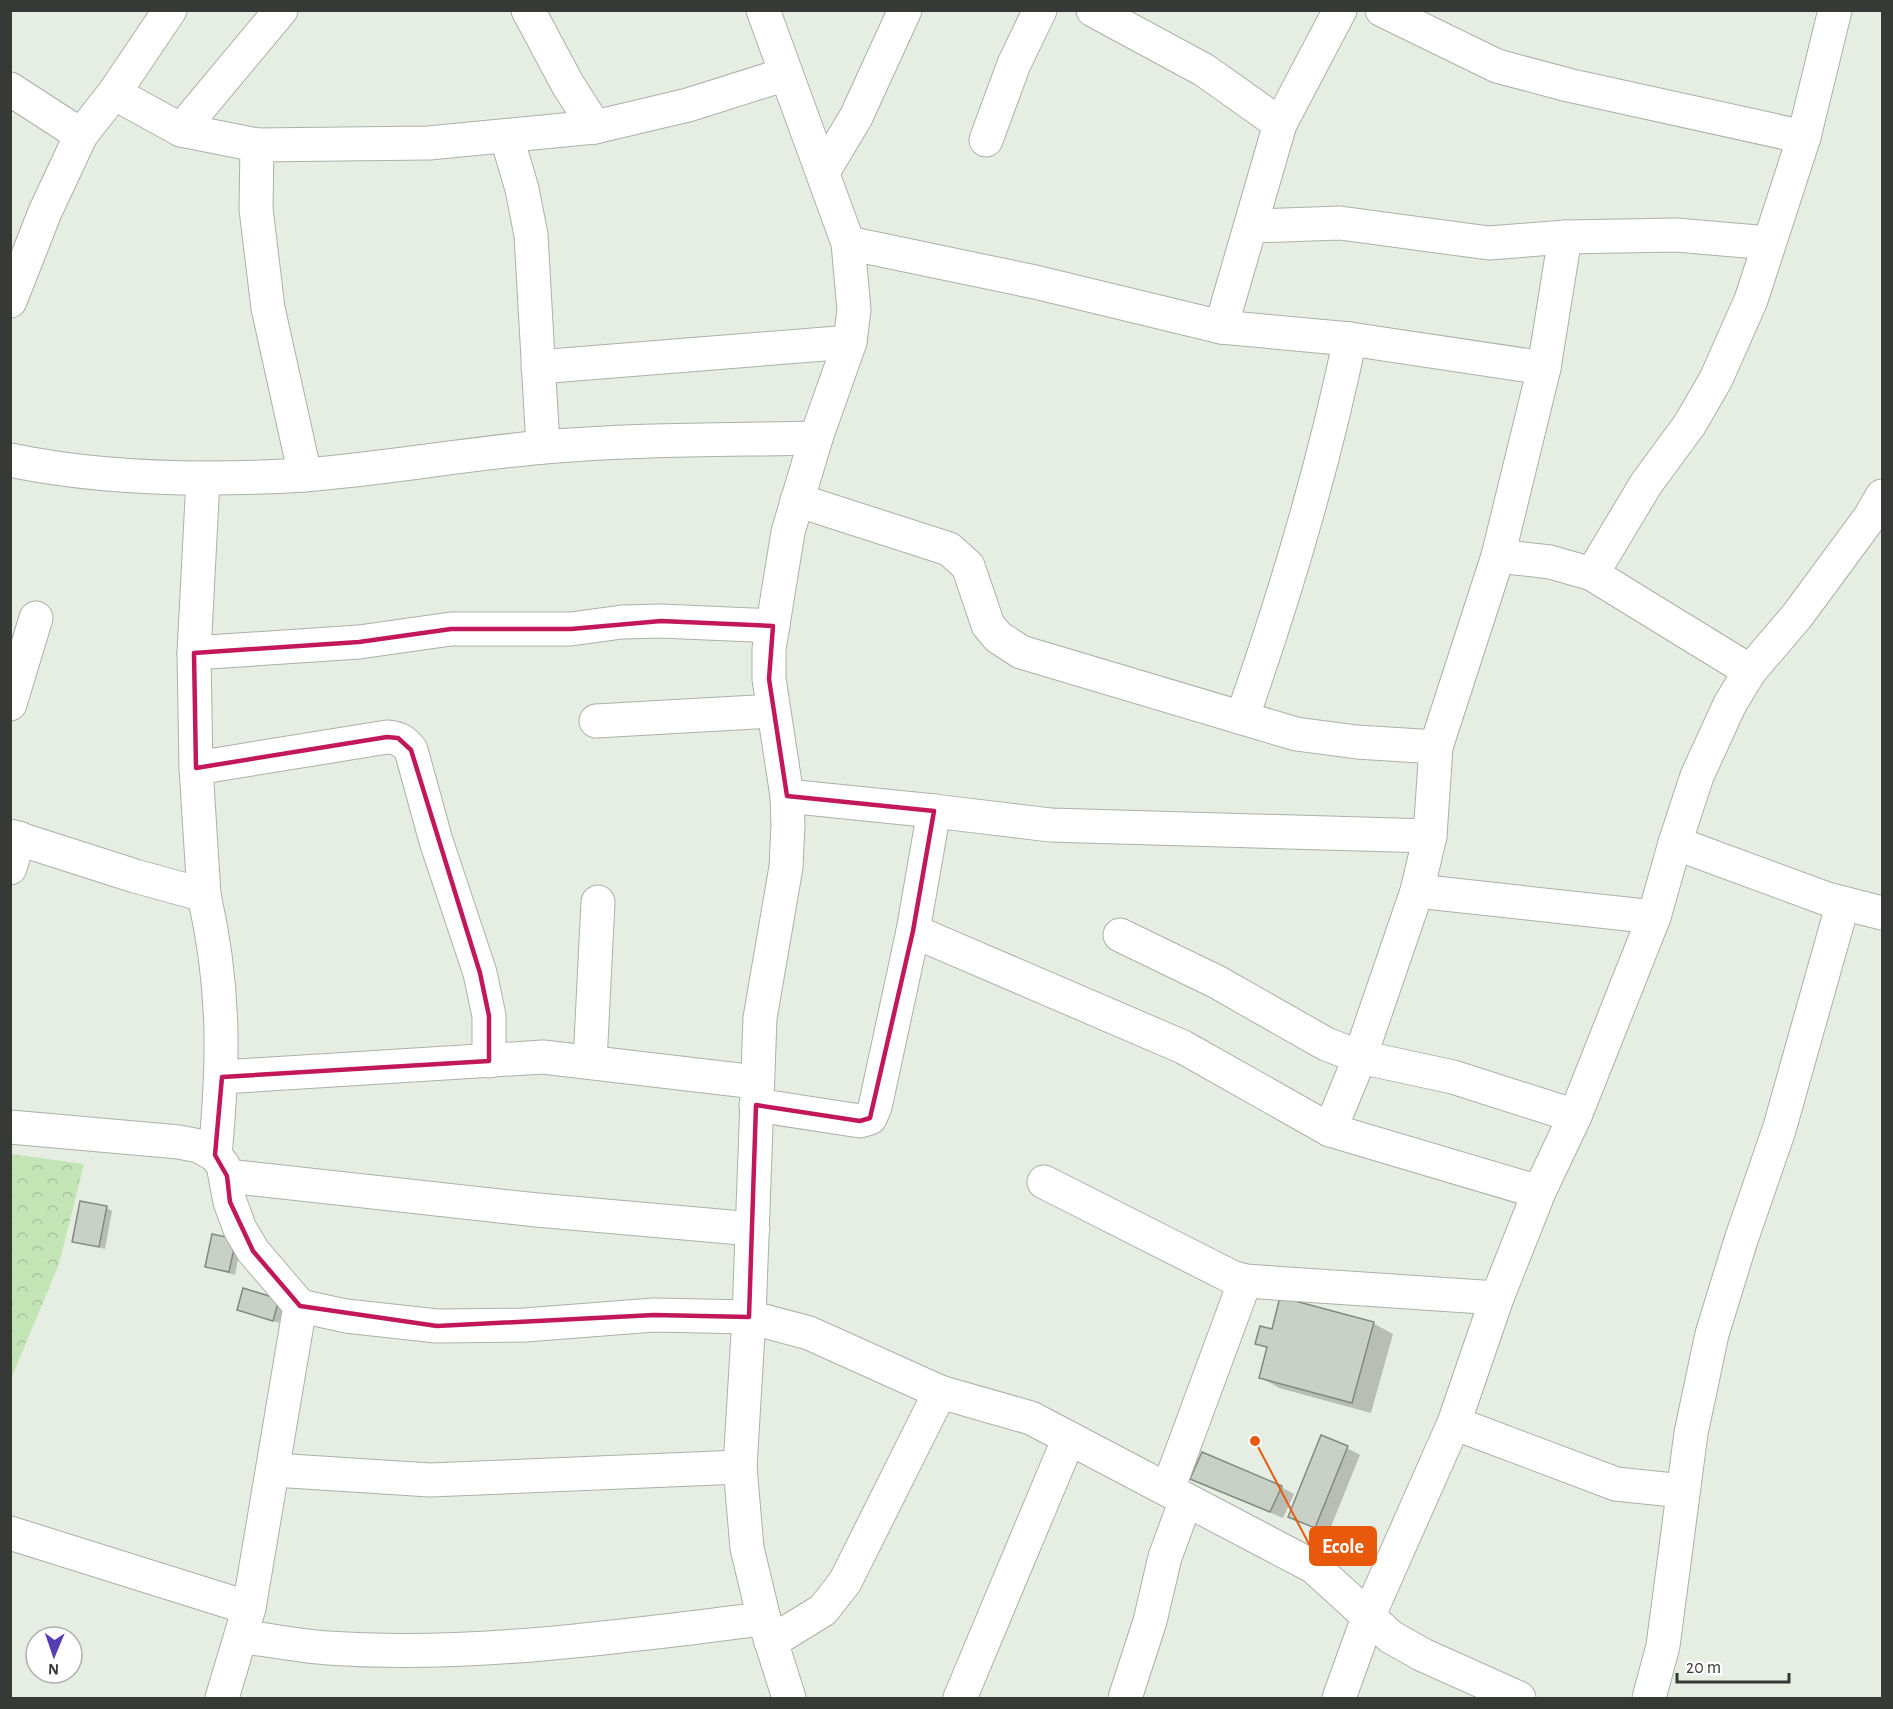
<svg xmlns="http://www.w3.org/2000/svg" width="1893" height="1709" font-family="'Alegreya Sans',sans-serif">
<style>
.forest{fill:url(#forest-crowns)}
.shadow{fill:#0003}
.building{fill:#c9d1c6;stroke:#828980;stroke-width:1.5}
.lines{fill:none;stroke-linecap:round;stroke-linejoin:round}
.minor-casing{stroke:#aab1a7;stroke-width:35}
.minor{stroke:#fff;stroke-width:33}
.marked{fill:none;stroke:#c2185b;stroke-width:4.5;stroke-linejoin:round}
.leader{fill:none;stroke:#e8590c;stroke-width:2}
.callout-dot{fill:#e8590c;stroke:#fff;stroke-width:2}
.callout{fill:#e8590c;stroke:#e8590c;stroke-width:2}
.callout-label{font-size:20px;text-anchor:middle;font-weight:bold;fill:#fff}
</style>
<defs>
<pattern id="forest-crowns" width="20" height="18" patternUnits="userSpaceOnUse" patternTransform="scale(1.5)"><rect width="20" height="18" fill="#c3e5b6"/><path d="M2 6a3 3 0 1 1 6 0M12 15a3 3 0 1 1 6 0" fill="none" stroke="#a8c59d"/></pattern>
</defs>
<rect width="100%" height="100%" fill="#e6eee3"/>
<!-- forest -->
<path class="forest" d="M11 1154 84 1164 59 1264 11 1379Z"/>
<!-- shadow -->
<g class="shadow">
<path d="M107 1208 112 1211 105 1249 74 1241Z"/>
<path d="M241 1244 235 1275 207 1267Z"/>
<path d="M284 1304 279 1323 238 1309Z"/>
<path d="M1373 1323 1393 1334 1371 1413 1279 1388 1260 1377 1268 1349 1257 1343 1273 1331Z"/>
<path d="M1347 1448 1360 1455 1328 1534 1290 1517Z"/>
<path d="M1192 1479 1281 1487 1294 1494 1283 1518Z"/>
</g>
<!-- building -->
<g class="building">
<path d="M80 1201 107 1206 99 1247 72 1242Z"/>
<path d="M212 1234 236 1239 229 1272 205 1267Z"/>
<path d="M243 1288 279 1299 273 1321 237 1310Z"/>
<path d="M1280 1297 1374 1322 1352 1403 1259 1378 1267 1347 1255 1344 1260 1326 1272 1329Z"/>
<path d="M1321 1435 1348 1446 1315 1528 1288 1517Z"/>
<path d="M1202 1452 1282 1486 1270 1512 1190 1479Z"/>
</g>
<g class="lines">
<!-- minor casing -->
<g class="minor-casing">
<g id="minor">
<path d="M528 10 568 85 595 127"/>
<path d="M763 10 848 243 854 310 850 342 816 438 788 532 769 649V679L787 796 788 825 786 867 760 1018 749 1317 740 1467 747 1548 764 1619 789 1698"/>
<path d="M1093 10 1204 70 1280 124"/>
<path d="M1382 10 1497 66 1568 85 1804 137"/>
<path d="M10 89 81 135"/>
<path d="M114 93 181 130 257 145 429 143 595 127 688 105 786 74"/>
<path d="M181 130 281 10"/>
<path d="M507 138 522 189 531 235 543 447"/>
<path d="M986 140 1014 64 1040 10"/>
<path d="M257 145 256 209 268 308 305 475"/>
<path d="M823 172 856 117 905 10"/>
<path d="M1252 226 1340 223 1489 243 1565 237 1676 235 1769 243"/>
<path d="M848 243 1035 282 1221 327 1350 339 1544 368"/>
<path d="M10 301 45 212 81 135 114 93 170 10"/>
<path d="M1221 327 1280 124 1340 10"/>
<path d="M538 367 850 342"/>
<path d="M10 460C106 480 207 481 304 475 384 469 464 454 544 447 634 439 725 440 816 438"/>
<path d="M203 479 194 653 196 768 204 895"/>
<path d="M797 500 949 549 968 566 988 625 998 637 1021 652 1296 734 1357 742 1436 747"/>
<path d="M1498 556 1550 562 1592 574 1750 671"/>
<path d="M1592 574 1646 484 1690 424 1716 379 1751 300 1804 137 1835 10"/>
<path d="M194 653 359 642 451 629H571L622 622 661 621 773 626"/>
<path d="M10 704 36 618"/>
<path d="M1242 718C1286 593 1323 469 1350 339"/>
<path d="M596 721 773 711"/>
<path d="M196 768 387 737C399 738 404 741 411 750L436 841 480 973 489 1016V1061"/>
<path d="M787 796 934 811"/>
<path d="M10 836 135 876 204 895C225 987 224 1061 215 1155"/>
<path d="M1675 843 1827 899 1882 913"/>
<path d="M10 868 19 838"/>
<path d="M1417 891 1654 917"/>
<path d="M913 931 1183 1047 1330 1130 1539 1192"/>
<path d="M1120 935 1217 982 1326 1044 1360 1057 1453 1077 1575 1116"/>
<path d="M590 1062 598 902"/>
<path d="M222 1077 543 1057 756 1082"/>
<path d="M756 1105 860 1121 870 1118 875 1107 913 931 934 811 1050 825 1430 836"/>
<path d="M10 1127 179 1142 199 1146 215 1155 223 1165 230 1202 240 1229 253 1251 300 1306 346 1316 437 1326 525 1325 654 1315 749 1317 809 1333 940 1392 1031 1418 1069 1438 1314 1567 1391 1637 1423 1655 1519 1698"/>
<path d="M1330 1130 1360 1057 1417 891 1430 836 1436 747 1498 556 1544 368 1565 237"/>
<path d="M227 1176 537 1210 753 1229"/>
<path d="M1044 1182 1232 1277 1245 1281 1168 1489"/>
<path d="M1245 1281 1497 1298"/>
<path d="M1454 1423 1616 1484 1683 1491"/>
<path d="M274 1470 430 1480 740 1467"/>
<path d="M10 1533 249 1608"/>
<path d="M242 1637C270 1640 299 1646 328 1648 474 1658 619 1636 764 1619"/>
<path d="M771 1642 823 1610 845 1582 940 1392"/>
<path d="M222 1698 249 1608 300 1306"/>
<path d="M960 1698 1069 1438"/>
<path d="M1125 1698 1150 1621 1165 1557 1186 1500"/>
<path d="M1339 1698 1369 1615 1454 1423 1497 1298 1539 1192 1575 1116 1654 917 1675 843 1697 776 1730 704 1750 671 1797 616 1870 517 1882 496"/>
<path d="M1649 1698 1663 1646 1691 1433 1712 1334 1741 1240 1779 1130 1843 903"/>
</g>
</g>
<!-- minor -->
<use href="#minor" class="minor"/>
</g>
<!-- marked area -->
<path class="marked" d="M661 621 773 626 769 679 787 796 934 811 913 931 870 1118 860 1121 756 1105 749 1317 654 1315 437 1326 300 1306 253 1251 230 1202 227 1176 215 1155 222 1077 489 1061V1016L480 973 411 750 398 738 387 737 196 768 194 653 359 642 451 629H571Z"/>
<!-- callouts -->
<path class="leader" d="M1255 1441L1310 1546"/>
<circle class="callout-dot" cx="1255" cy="1441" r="6"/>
<rect class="callout" x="1310" y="1527" width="66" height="38" rx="6"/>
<g class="callout-label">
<text x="1343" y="1553">Ecole</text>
</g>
<!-- border -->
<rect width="1893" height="1709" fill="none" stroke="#363935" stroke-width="24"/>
<!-- north arrow -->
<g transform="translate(54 1655) rotate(182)"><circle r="28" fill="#ffffff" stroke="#afb0ae" stroke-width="1.5"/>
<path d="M0-4.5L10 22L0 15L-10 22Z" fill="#573db5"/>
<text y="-9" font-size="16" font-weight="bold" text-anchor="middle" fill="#363935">N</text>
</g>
<!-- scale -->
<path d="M1677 1673v9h112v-9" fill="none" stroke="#363935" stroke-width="3"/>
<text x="1686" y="1673" font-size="18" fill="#363935" stroke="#ffffff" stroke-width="4.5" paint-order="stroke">20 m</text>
</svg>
